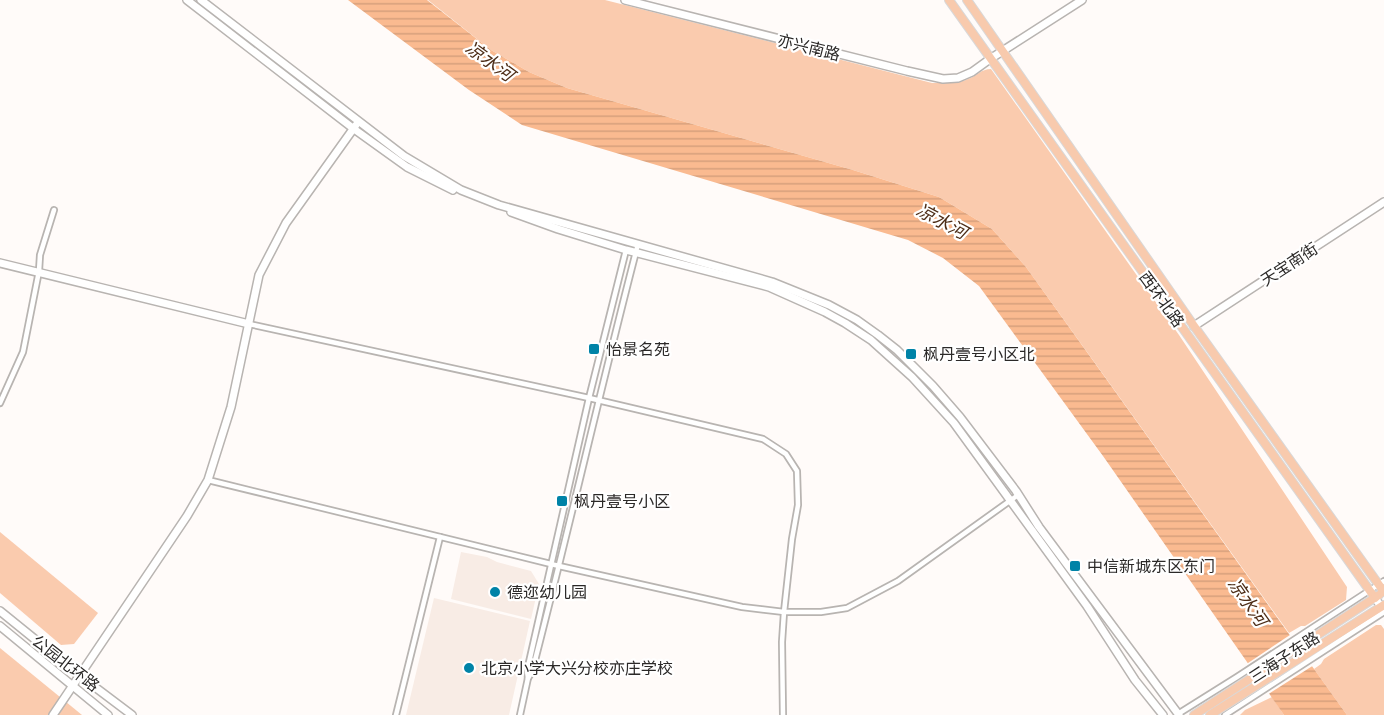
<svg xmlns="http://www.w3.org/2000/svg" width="1384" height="715" font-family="Mulish,'Noto Sans SC',sans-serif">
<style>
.built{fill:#f8ece5}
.park{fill:#facbae}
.water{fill:url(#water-rules)}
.pier{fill:#fffbf9}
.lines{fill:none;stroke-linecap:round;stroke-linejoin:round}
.street-casing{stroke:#b8b4b1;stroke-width:8}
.secondary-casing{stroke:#b8b4b1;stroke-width:10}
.primary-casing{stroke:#d9d8d8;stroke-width:10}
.street{stroke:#fff;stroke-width:4.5}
.secondary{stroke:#fff;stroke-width:7}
.primary{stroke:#f8caad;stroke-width:8}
.poi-dot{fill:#0083a7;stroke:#fff;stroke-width:2}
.labels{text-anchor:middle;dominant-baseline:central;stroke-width:4.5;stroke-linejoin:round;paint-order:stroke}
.street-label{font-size:16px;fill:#2b2928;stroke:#fff}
.poi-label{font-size:16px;fill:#2b2928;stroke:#fff;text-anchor:start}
.water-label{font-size:18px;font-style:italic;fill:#4d2d17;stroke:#fff}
</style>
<defs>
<pattern id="water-rules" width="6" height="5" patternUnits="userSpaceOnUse" patternTransform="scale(1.5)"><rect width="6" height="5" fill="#faba90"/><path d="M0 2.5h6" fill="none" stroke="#d6a07c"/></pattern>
</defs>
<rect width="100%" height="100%" fill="#fffbf9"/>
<!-- built -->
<g class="built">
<path d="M461 552 487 557 497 562 531 571 539 584 531 619 451 599Z"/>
<path d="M434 598 530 621 509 715H406Z"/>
</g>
<!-- park -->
<g class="park">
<path d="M428 0H605L932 83C945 83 957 84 968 79 977 76 981 69 991 69L1179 335 1347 587 1346 600 1305 626H1301L1289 633 1026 267 992 229 939 197 853 170 567 88 529 72 491 50Z"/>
<path d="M0 532 98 613 74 644 61 645 0 593Z"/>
<path d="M1376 625H1381L1384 629V715H1347L1314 669 1321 664 1324 659Z"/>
<path d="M0 648 82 715H0Z"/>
<path d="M1272 697 1284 715H1240L1245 710Z"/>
</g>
<!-- water -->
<path class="water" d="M348 0H427L491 50 529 72 567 88 853 170 939 197 992 229 1026 267 1347 715H1284L1103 456 979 286 943 258 908 240 522 125 469 90Z"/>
<!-- pier -->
<path class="pier" d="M1293 633 1314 665 1267 695 1245 665Z"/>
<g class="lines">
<!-- street casing -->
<g class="street-casing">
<g id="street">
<path d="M249 324 589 398 763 439 786 454 797 471 798 505 792 539 784 612 782 642 783 715"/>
<path d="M0 403 23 352 39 271 40 255 54 210"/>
<path d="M208 480 559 566 742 607 784 612H821L847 608 898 581 1018 495"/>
<path d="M528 678 532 672C569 530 601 386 638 244"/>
<path d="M1178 714 1237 677 1384 581"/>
<path d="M396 715 440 537"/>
<path d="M520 715 528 678 527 671 589 398 626 250"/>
<path d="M1225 715 1384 612"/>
</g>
</g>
<!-- secondary casing -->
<g class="secondary-casing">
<g id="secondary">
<path d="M187 0 354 129 407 167 453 190"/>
<path d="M201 0 404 156 461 190 499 205 772 282 829 305 857 320 878 335 897 350 933 386 960 417 1016 491 1039 527 1179 715"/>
<path d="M625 0 907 71 943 79 958 78 972 72 990 59 1082 0"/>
<path d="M511 212 558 229 626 250 769 287 825 312 845 323 871 340 912 377 954 423 1087 606 1135 680 1163 715"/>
<path d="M0 263 249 324"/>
<path d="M1194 326 1384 202"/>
<path d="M1375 598 1384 611"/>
<path d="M0 611 79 675 132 715"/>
<path d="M0 626 108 715"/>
<path d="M53 715 150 571 187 516 208 480 231 407 259 275 286 223 356 125"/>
</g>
</g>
<!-- primary casing -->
<g class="primary-casing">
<g id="primary">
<path d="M949 0 1375 598"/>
<path d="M967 0 1194 326 1384 592"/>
<path d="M1194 715 1379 595"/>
<path d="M1210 715 1384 605"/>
</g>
</g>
<!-- street -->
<use href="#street" class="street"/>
<!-- secondary -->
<use href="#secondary" class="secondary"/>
<!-- primary -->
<use href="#primary" class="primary"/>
</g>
<!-- markers -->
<g class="poi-dot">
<rect x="588" y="343" width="12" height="12" rx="3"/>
<rect x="905" y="348" width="12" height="12" rx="3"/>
<rect x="556" y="495" width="12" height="12" rx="3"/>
<rect x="1069" y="560" width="12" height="12" rx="3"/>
<circle cx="495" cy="592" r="6"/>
<circle cx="469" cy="668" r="6"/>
</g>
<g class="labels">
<!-- street labels -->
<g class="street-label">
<text transform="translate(809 47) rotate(14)">亦兴南路</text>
<text transform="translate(1289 264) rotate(-33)">天宝南街</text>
<text transform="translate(1162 299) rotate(54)">西环北路</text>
<text transform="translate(1284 657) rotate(-33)">三海子东路</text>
<text transform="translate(66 663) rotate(38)">公园北环路</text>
</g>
<!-- poi labels -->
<g class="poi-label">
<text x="606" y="349">怡景名苑</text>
<text x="923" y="354">枫丹壹号小区北</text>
<text x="574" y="501">枫丹壹号小区</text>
<text x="1087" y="566">中信新城东区东门</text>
<text x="507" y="592">德迩幼儿园</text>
<text x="481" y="668">北京小学大兴分校亦庄学校</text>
</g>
<!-- water labels -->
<g class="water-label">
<text transform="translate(490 61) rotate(36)">凉水河</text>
<text transform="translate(942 221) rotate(28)">凉水河</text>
<text transform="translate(1248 602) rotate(55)">凉水河</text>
</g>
</g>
</svg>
